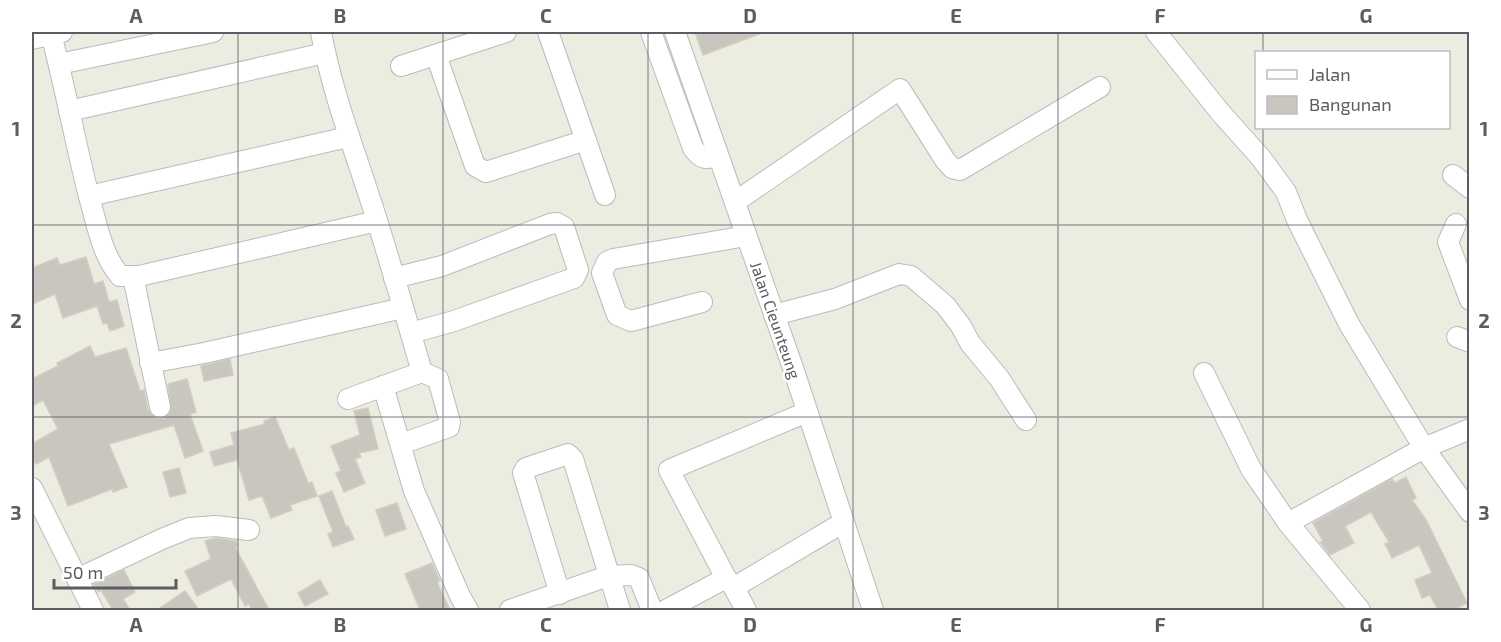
<svg xmlns="http://www.w3.org/2000/svg" width="1501" height="642" font-family="'Exo 2',sans-serif">
<style>
.building{fill:#c8c6be;stroke:#d2cebf;stroke-width:1.5}
.lines{fill:none;stroke-linecap:round;stroke-linejoin:round}
.minor-casing{stroke:#b9bbc1;stroke-width:22}
.minor{stroke:#fff;stroke-width:20}
.grid{fill:none;stroke:#5a5d63;stroke-width:1.5;stroke-opacity:0.55}
.labels{text-anchor:middle;dominant-baseline:central;stroke-width:5;stroke-linejoin:round;paint-order:stroke}
.street-label{font-size:16px;fill:#5a5d63;stroke:#fff}
.neatline{fill:none;stroke:#5a5d63;stroke-width:2}
.grid-label{font-size:20px;text-anchor:middle;font-weight:bold;fill:#5a5d63}
</style>
<rect width="100%" height="100%" fill="#edece1"/>
<!-- building -->
<g class="building">
<path d="M695 32H762V33L703 55Z"/>
<path d="M86 257 94 284 103 281 109 302 117 300 124 326 110 331 107 323 103 324 97 306 63 318 55 294 32 304V268L57 258 60 265Z"/>
<path d="M90 346 95 357 126 348 140 391 144 390 148 410 156 418 163 419 171 411 168 384 187 379 196 412 190 414 203 451 185 458 174 425 109 444 127 487 113 492 112 489 68 506 49 457 36 464 32 456V444L58 429 43 400 32 406V379L58 366 57 363Z"/>
<path d="M230 359 233 375 204 381 201 366Z"/>
<path d="M368 408 378 449 359 453 361 457 355 459 365 483 344 492 336 473 341 471 331 446 360 435 354 411Z"/>
<path d="M275 417 289 450 294 448 308 483 312 482 317 496 290 505 292 510 271 518 262 496 249 500 237 460 214 466 210 452 234 445 231 433 265 424 264 421Z"/>
<path d="M179 468 186 493 170 497 163 472Z"/>
<path d="M1406 477 1416 498 1412 500 1426 520 1467 603 1453 610H1438L1430 595 1422 598 1415 580 1432 573 1419 545 1392 558 1385 544 1389 542 1371 512 1345 526 1354 543 1330 555 1320 542 1323 541 1313 523 1392 479 1395 483Z"/>
<path d="M332 491 346 527 348 526 354 539 333 547 328 534 333 532 319 496Z"/>
<path d="M397 503 406 529 385 536 376 510Z"/>
<path d="M216 538 236 541 238 546 235 547 269 610H252L249 604 245 606 231 579 197 596 185 571 211 559 205 541Z"/>
<path d="M432 563 440 581 437 582 450 610H420L405 574Z"/>
<path d="M124 570 135 592 123 599 130 610H113L101 590 98 592 94 584Z"/>
<path d="M320 580 328 594 305 606 298 593Z"/>
<path d="M185 591 199 610H157Z"/>
</g>
<g class="lines">
<!-- minor casing -->
<g class="minor-casing">
<g id="minor">
<path d="M321 32C332 93 355 151 374 211 391 264 406 318 422 372"/>
<path d="M548 32 605 195"/>
<path d="M651 32 693 148C701 159 706 160 718 156"/>
<path d="M675 32 792 365 873 610"/>
<path d="M1156 32 1220 112 1261 158 1286 192 1297 220 1349 324 1424 448 1470 512"/>
<path d="M51 34C66 90 76 148 91 204 98 229 103 256 120 276H139L377 221"/>
<path d="M32 39 62 32"/>
<path d="M436 55 475 166 486 172 586 140"/>
<path d="M59 64 213 32"/>
<path d="M401 66 506 32"/>
<path d="M69 111 325 53"/>
<path d="M1453 175 1470 188"/>
<path d="M89 196 348 137"/>
<path d="M735 202 900 89 945 160 952 168 960 170 1100 87"/>
<path d="M1456 224 1448 242 1470 300"/>
<path d="M133 276 160 407"/>
<path d="M394 278 442 266 550 224 557 223 564 227 578 270 574 278 454 321 411 333"/>
<path d="M702 302 631 321 617 315 602 273 607 262 613 259 746 236"/>
<path d="M774 315 835 299 899 274 911 276 945 305 961 326 970 343 999 378 1026 420"/>
<path d="M1457 337 1470 342"/>
<path d="M150 363 204 353 403 308"/>
<path d="M1204 373 1251 469 1288 523"/>
<path d="M383 386 414 491 460 596 468 610"/>
<path d="M348 399 422 372 438 379 450 422 449 427 401 444"/>
<path d="M32 488 93 610"/>
<path d="M726 578 669 470 807 412"/>
<path d="M77 579 162 539 189 528 216 526 249 530"/>
<path d="M733 586 746 610"/>
<path d="M560 594 523 473 526 468 568 454 573 459 620 610"/>
<path d="M510 610 608 576 631 575 639 578 652 610"/>
<path d="M666 610 726 578 733 586 738 585 844 522"/>
<path d="M1360 610 1288 523 1424 448 1470 429"/>
</g>
</g>
<!-- minor -->
<use href="#minor" class="minor"/>
</g>
<!-- grid -->
<path class="grid" d="M238 32V610M443 32V610M648 32V610M853 32V610M1058 32V610M1263 32V52M1263 128V610M32 225H1470M32 417H1470"/>
<g class="labels">
<!-- street labels -->
<g class="street-label">
<text transform="translate(776 320) rotate(71)">Jalan Cieunteung</text>
</g>
</g>
<!-- border -->
<rect width="1501" height="642" fill="none" stroke="#ffffff" stroke-width="66"/>
<!-- legend -->
<rect x="1255" y="51" width="195" height="78" fill="#ffffff" stroke="#bdbec1" stroke-width="1.5"/>
<rect x="1267" y="70" width="30" height="9" fill="#ffffff" stroke="#bdbec1" stroke-width="1.5"/>
<text x="1309" y="81" font-size="18" fill="#5a5d63">Jalan</text>
<rect x="1267" y="96" width="30" height="18" fill="#c8c6be" stroke="#bdbec1" stroke-width="1.5"/>
<text x="1309" y="111" font-size="18" fill="#5a5d63">Bangunan</text>
<!-- scale -->
<path d="M54 579v9h122v-9" fill="none" stroke="#5a5d63" stroke-width="3"/>
<text x="63" y="579" font-size="18" fill="#5a5d63" stroke="#ffffff" stroke-width="4.5" paint-order="stroke">50 m</text>
<rect x="33" y="33" width="1435" height="576" class="neatline"/>
<g class="grid-label">
<text x="136" y="23">A</text>
<text x="340" y="23">B</text>
<text x="546" y="23">C</text>
<text x="750" y="23">D</text>
<text x="956" y="23">E</text>
<text x="1160" y="23">F</text>
<text x="1366" y="23">G</text>
<text x="16" y="136">1</text>
<text x="1484" y="136">1</text>
<text x="16" y="328">2</text>
<text x="1484" y="328">2</text>
<text x="16" y="520">3</text>
<text x="1484" y="520">3</text>
<text x="136" y="632">A</text>
<text x="340" y="632">B</text>
<text x="546" y="632">C</text>
<text x="750" y="632">D</text>
<text x="956" y="632">E</text>
<text x="1160" y="632">F</text>
<text x="1366" y="632">G</text>
</g>
</svg>
